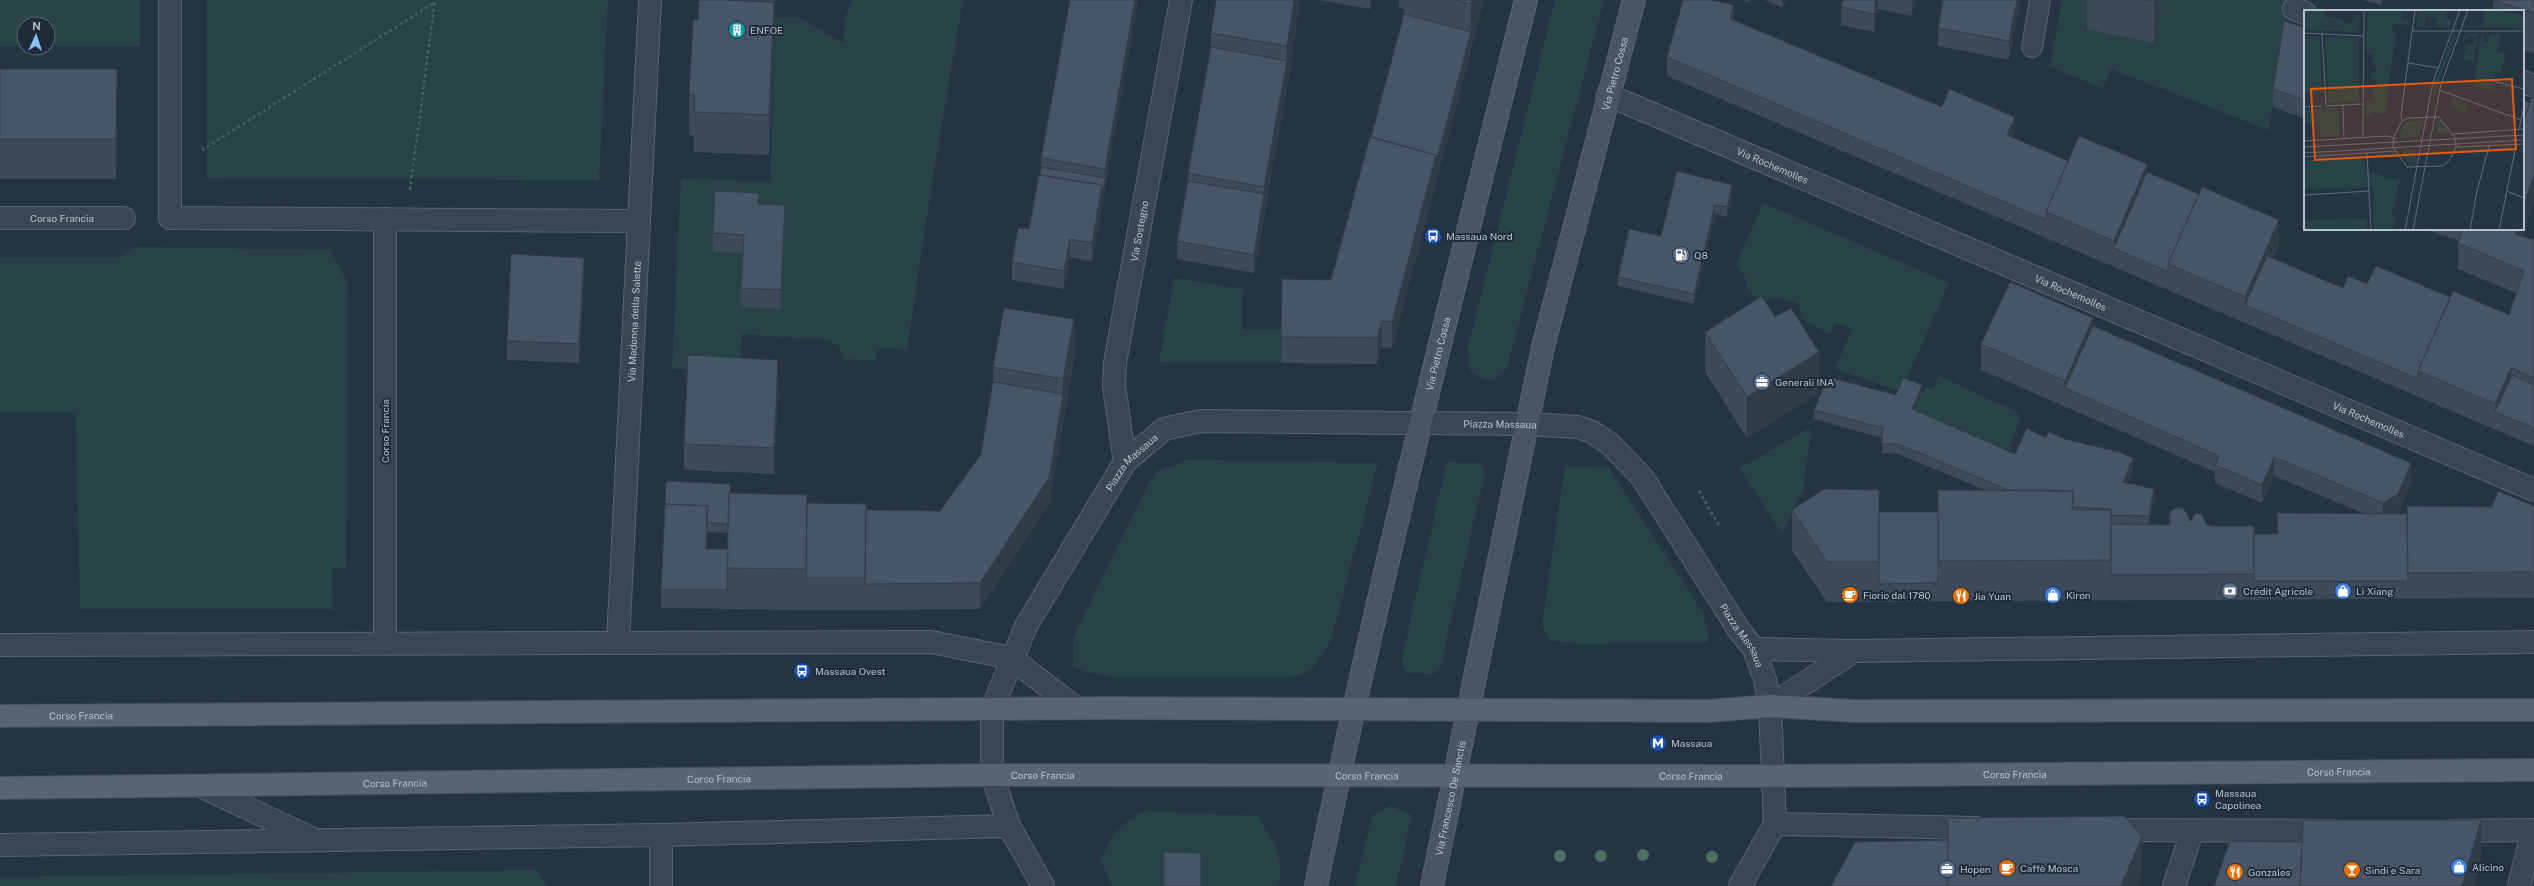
<svg xmlns="http://www.w3.org/2000/svg" width="2534" height="886" font-family="'Public Sans',sans-serif">
<style>
.green{fill:#274345}
.lines{fill:none;stroke-linecap:round;stroke-linejoin:round}
.service-casing{stroke:#576471;stroke-width:22}
.minor-casing{stroke:#576471;stroke-width:24}
.secondary-casing{stroke:#576471;stroke-width:24}
.primary-casing{stroke:#434f5d;stroke-width:24}
.path{stroke:#456061;stroke-width:2.5;stroke-dasharray:3 3;stroke-linecap:butt}
.service{stroke:#394653;stroke-width:20}
.minor{stroke:#394653;stroke-width:22}
.secondary{stroke:#475567;stroke-width:22}
.primary{stroke:#576573;stroke-width:22}
.tree{fill:#4c6f5f}
.wall{fill:#3c4a59;fill-rule:evenodd}
.shaded-wall{fill:#313c49}
.building{fill:#465668;stroke:#313c49}
.labels{text-anchor:middle;dominant-baseline:central;stroke-width:4;stroke-linejoin:round;paint-order:stroke}
.poi-label{font-size:10px;fill:#b6c1cd;stroke:#1e2b39;text-anchor:start}
.street-label{font-size:10px;fill:#b6c1cd;stroke:#1e2b39}
.inset-road{fill:none;stroke:#5f6c7b;stroke-width:1}
.view{fill:#e8590c;fill-opacity:0.15;stroke:#e8590c;stroke-width:2}
.inset-edge{fill:none;stroke:#b6c1cd;stroke-width:2}
</style>
<rect width="100%" height="100%" fill="#253444"/>
<!-- green -->
<g class="green">
<path d="M0 0H140V46H48V24H24V46H0Z"/>
<path d="M207 0H608L599 180 207 178Z"/>
<path d="M851 0H963L931 190 907 349 877 348 876 361 843 359 839 347 829 340 742 334 740 372 672 369 681 178 770 182 775 18 797 17 844 43 845 19Z"/>
<path d="M1555 0H1604L1507 368 1493 380 1484 379 1471 372 1468 347Z"/>
<path d="M2062 0H2290L2269 130 2111 69 2103 88 2050 67Z"/>
<path d="M1763 203 1949 283 1901 392 1835 369 1852 329 1835 322 1830 335 1801 319 1799 304 1778 298 1761 302 1748 290 1744 275 1736 265Z"/>
<path d="M142 247 330 250 347 281 346 568 332 569 333 609H80L76 412H0V257H120L133 248Z"/>
<path d="M1174 278 1242 289V330H1281V363L1159 362Z"/>
<path d="M1939 376 2017 412 2020 422 2005 459 1912 419 1925 387 1932 390Z"/>
<path d="M1811 427 1804 488 1782 534 1740 468Z"/>
<path d="M1188 460 1378 463 1331 641 1311 670 1292 677H1118L1085 672 1073 666V638L1148 485 1157 471Z"/>
<path d="M1447 462 1480 463 1485 473 1440 668 1433 674 1407 673 1401 661Z"/>
<path d="M1565 466 1608 467 1704 614 1709 642 1578 644 1550 640 1542 625Z"/>
<path d="M1390 806 1412 815 1396 886H1355L1372 816Z"/>
<path d="M1144 811 1257 816C1275 843 1284 852 1279 886H1112L1101 861C1113 833 1117 827 1144 811Z"/>
<path d="M535 870 548 886H0V877Z"/>
</g>
<g class="lines">
<!-- service casing -->
<g class="service-casing">
<path id="service" d="M2032 47 2040 0"/>
</g>
<!-- minor casing -->
<g class="minor-casing">
<g id="minor">
<path d="M170 0V218L639 221"/>
<path d="M2294 9 2305 13"/>
<path d="M2523 82 2534 86"/>
<path id="s1" d="M1608 95 2534 490"/>
<path id="s2" d="M0 218H124"/>
<path d="M385 219V643"/>
<path id="s3" d="M1125 462 1114 386 1115 363 1181 0"/>
<path id="s4" d="M618 642 650 0"/>
<path d="M0 645 931 642 1011 658 1076 708"/>
<path d="M1754 649 1854 651 2534 642"/>
<path d="M1770 706 1854 651"/>
<path d="M200 786 309 837"/>
<path d="M1775 824 1977 828"/>
<path d="M2108 830 2333 831"/>
<path d="M2452 831 2534 830"/>
<path d="M661 835V886"/>
<path d="M0 845 661 835 1009 826"/>
<path id="s5" d="M1043 886 1009 826 992 775V709L1026 626 1125 462 1164 429 1201 421 1526 424 1578 427 1592 432 1610 444 1642 477 1739 630 1754 649 1765 680 1770 706 1775 824 1740 886"/>
<path d="M2174 886 2192 832"/>
<path d="M2519 886 2533 830"/>
</g>
</g>
<!-- secondary casing -->
<g class="secondary-casing">
<g id="secondary">
<path id="s6" d="M1316 886C1377 589 1452 294 1526 0"/>
<path id="s7" d="M1432 886 1543 347 1634 0"/>
</g>
</g>
<!-- primary casing -->
<g class="primary-casing">
<g id="primary">
<path id="s8" d="M0 716 1109 708 1709 711 1770 706 1855 711 2534 710"/>
<path id="s9" d="M0 788 992 775 1773 776 2534 770"/>
</g>
</g>
<!-- path -->
<g class="path">
<path d="M202 150 434 3"/>
<path d="M410 190 435 0"/>
<path d="M1699 491 1720 527"/>
</g>
<!-- service -->
<use href="#service" class="service"/>
<!-- minor -->
<use href="#minor" class="minor"/>
<!-- secondary -->
<use href="#secondary" class="secondary"/>
<!-- primary -->
<use href="#primary" class="primary"/>
</g>
<!-- trees -->
<g class="tree">
<circle cx="1643" cy="855" r="6"/>
<circle cx="1560" cy="856" r="6"/>
<circle cx="1601" cy="856" r="6"/>
<circle cx="1712" cy="857" r="6"/>
</g>
<!-- wall -->
<g class="wall">
<path d="M775 0V18L769 155 694 152V136L689 135V95L698 20Z"/>
<path d="M1070 0H1138L1092 262 1070 257 1064 289 1012 280V262L1029 229 1040 175 1041 167V158Z"/>
<path d="M1298 0V16L1287 87 1254 273 1177 259V241L1188 181V173L1211 47V33Z"/>
<path d="M1319 0H1371L1370 9Z"/>
<path d="M1399 0H1484L1471 50 1392 348 1382 347 1377 364 1281 363 1282 279 1331 280 1371 137 1404 14V9L1399 7Z"/>
<path d="M1743 0H1750L1748 2Z"/>
<path d="M1765 0H1786L1782 8Z"/>
<path d="M1843 0H1915L1912 16 1878 9 1874 32 1841 25V7Z"/>
<path d="M2020 0 2009 60 1938 46V28Z"/>
<path d="M2087 0H2163L2154 43 2087 29Z"/>
<path d="M2363 0H2383L2381 5Z"/>
<path d="M2493 0H2534V53L2523 50V11H2493Z"/>
<path d="M1734 20 1942 107 2015 135 2013 138 2068 161 2147 172 2279 246 2273 259 2343 288 2367 284 2450 297 2509 315 2516 293 2458 269V243L2459 241 2425 229H2523L2522 236 2534 240V446L2245 323 2114 267 2046 238 1667 76V57Z"/>
<path d="M2305 28V119L2273 107V89Z"/>
<path d="M0 69H117L116 179H0Z"/>
<path d="M1732 195 1727 217 1715 214 1694 304 1618 286V277L1661 236Z"/>
<path d="M759 204 785 223 781 309 741 307V288L743 253 713 252V233Z"/>
<path d="M584 276 579 363 507 360V341Z"/>
<path d="M2093 326 2411 481 2398 512 2396 514H2407L2492 507 2534 506V598L1827 602 1792 551V510L1879 512H1938L1985 490 1898 454 1882 453V438L1814 419V410L1896 395 1922 394 1916 410 2015 454 2046 438 2133 468 2127 483 2154 498 2149 525H2169V519L2206 524 2211 526 2254 534H2278L2365 514 2274 476 2262 503 2215 483V472L1981 370V344Z"/>
<path d="M1705 332 1819 393 1747 438 1705 372Z"/>
<path d="M1074 360 1049 504 980 609 865 610H806V609V610L661 608V590L665 504 730 493 807 503 866 510 940 511 981 454 993 382V367ZM707 524V532L728 533V549H706Z"/>
<path d="M778 386 774 474 684 470V444Z"/>
</g>
<!-- shaded-wall -->
<g class="shaded-wall">
<path d="M775 0V18L769 155V115L774 2Z"/>
<path d="M1135 0H1138L1092 262V243L1102 185 1105 178V169Z"/>
<path d="M1294 0H1298V16L1287 87V46Z"/>
<path d="M1370 0H1371L1370 9Z"/>
<path d="M1472 0H1484L1436 181V162L1471 32V4Z"/>
<path d="M1782 0H1786L1782 8Z"/>
<path d="M1876 0H1878V9L1874 32V14Z"/>
<path d="M1912 0H1915L1912 16Z"/>
<path d="M2017 0H2020L2009 60V41Z"/>
<path d="M2155 0H2163L2154 43V2Z"/>
<path d="M1734 5V24L1730 19Z"/>
<path d="M1287 61V87L1254 273V255L1264 194V187Z"/>
<path d="M2015 117V135L2007 154V135Z"/>
<path d="M1436 155V181L1392 348V322Z"/>
<path d="M2147 164V190L2114 248V241Z"/>
<path d="M2534 175V201L2515 260V234L2516 229H2523V208Z"/>
<path d="M1732 185V195L1727 217V207Z"/>
<path d="M785 205V223L781 309V290Z"/>
<path d="M1715 205V214L1694 304V294Z"/>
<path d="M2279 220V246L2252 308 2245 305V297Z"/>
<path d="M1070 239V257L1064 289V271Z"/>
<path d="M584 258V276L579 363V344Z"/>
<path d="M2093 318V344L2065 388V381Z"/>
<path d="M1074 319V360L1049 504 980 609V583L1063 394V379Z"/>
<path d="M1382 321V347L1377 364V338Z"/>
<path d="M1819 352V393L1747 438V397Z"/>
<path d="M778 360V386L774 474V448Z"/>
<path d="M2511 368V394L2495 412V404Z"/>
<path d="M1922 385V394L1912 418V409Z"/>
<path d="M2274 457V476L2262 503V485Z"/>
<path d="M2133 458V468L2123 492V482Z"/>
<path d="M2411 463V481L2398 512 2383 521V503Z"/>
<path d="M2154 489V498L2149 525V516Z"/>
<path d="M707 506V524L706 567V549Z"/>
<path d="M2481 820V860L2474 886H2462Z"/>
<path d="M2142 837V877L2139 886H2121Z"/>
</g>
<!-- building -->
<g class="building">
<path d="M699 0H728L774 2 769 115 694 112 695 95H689L693 20H698Z"/>
<path d="M728 0H775L774 16V2Z"/>
<path d="M1070 0H1135L1105 169 1041 158Z"/>
<path d="M1216 0H1294L1287 46 1211 33Z"/>
<path d="M1455 0H1472L1471 4Z"/>
<path d="M1683 0H1711L1734 5 1730 19 1942 107 1949 89 2015 117 2007 135 2068 161 2046 212V220L1667 57Z"/>
<path d="M1843 0H1876L1874 14 1841 7Z"/>
<path d="M1943 0H2017L2009 41 1938 28Z"/>
<path d="M2143 0H2155L2154 2Z"/>
<path d="M2493 0H2534V13Z"/>
<path d="M1404 14 1471 32 1436 162V155L1371 137Z"/>
<path d="M2284 21 2305 28V100L2273 89Z"/>
<path d="M1211 47 1287 61 1264 187 1188 173Z"/>
<path d="M0 69H117L116 139H0Z"/>
<path d="M2532 96H2534V175L2523 208V122Z"/>
<path d="M2523 100 2530 103 2523 122Z"/>
<path d="M2079 136 2147 164 2114 241 2046 212Z"/>
<path d="M1370 137 1436 155 1392 322 1382 321 1377 338 1281 337 1282 279 1331 280Z"/>
<path d="M1041 167 1105 178 1102 194V185L1040 175Z"/>
<path d="M1677 171 1732 185 1727 207 1715 205 1694 294 1618 277 1629 229 1661 236Z"/>
<path d="M2147 172 2199 194 2168 264V272L2114 248Z"/>
<path d="M1039 175 1102 185 1092 243 1070 239 1064 271 1012 262 1018 228 1029 229Z"/>
<path d="M1188 181 1264 194 1254 255 1177 241Z"/>
<path d="M2202 187 2279 220 2245 297 2168 264Z"/>
<path d="M715 191 759 193 758 204 785 205 781 290 741 288 744 235 713 233Z"/>
<path d="M2463 229H2516L2515 234 2534 240V378L2511 368 2495 404 2418 371 2453 291 2509 315 2524 271 2458 243Z"/>
<path d="M511 254 584 258 579 344 507 341Z"/>
<path d="M2267 256 2343 288 2348 276 2367 284 2376 266 2450 297 2418 371V379L2245 305Z"/>
<path d="M2010 282 2093 318 2065 381 1981 344Z"/>
<path d="M1762 296 1775 317 1791 308 1819 352 1747 397 1705 332Z"/>
<path d="M1004 308 1074 319 1063 379 993 367Z"/>
<path d="M2093 326 2411 463 2398 494 2383 503 2274 457 2262 485 2215 465 2219 456 2065 388Z"/>
<path d="M688 355 778 360 774 448 684 444Z"/>
<path d="M2512 375 2534 385V428L2495 412Z"/>
<path d="M1828 377 1896 395 1903 378 1922 385 1912 409 2015 454 2027 428 2046 438 2049 432 2065 439 2119 452 2133 458 2123 482 2154 489 2149 516 2111 515V509L2073 507V491L2006 490V489L1898 444H1882L1883 428 1814 410Z"/>
<path d="M993 382 1063 394 1049 478 980 583 865 584 866 510 940 511 981 454Z"/>
<path d="M666 481 730 484V493H729L728 524 707 522V506L665 504Z"/>
<path d="M1824 489 1879 490V562H1827L1792 510Z"/>
<path d="M1938 490 2073 491 2072 510H2111V560L1938 561Z"/>
<path d="M2498 491 2534 506V572L2408 573 2407 506 2492 507Z"/>
<path d="M729 493 807 495 806 569 727 568Z"/>
<path d="M807 503 866 504 865 578H806Z"/>
<path d="M665 504 707 506 706 549H728L727 590H661Z"/>
<path d="M2175 508H2182L2187 513 2190 522 2196 513 2202 514 2206 524 2211 526H2254V574L2111 575V524L2171 525 2169 519 2170 512Z"/>
<path d="M1879 512H1938V583L1879 584Z"/>
<path d="M2277 513 2407 514 2408 581H2254V534H2278Z"/>
<path d="M2125 816 2142 837 2121 886H1947L1948 818Z"/>
<path d="M2303 820H2481L2462 886H2300Z"/>
<path d="M1948 840 1947 886H1831L1855 842Z"/>
<path d="M2230 841 2302 842 2300 886H2214Z"/>
<path d="M1164 852 1201 853V886H1164Z"/>
</g>
<!-- icons -->
<defs>
<g id="building-disc" transform="scale(0.9)"><circle r="9.5" fill="#0f9aa8" stroke="#1e2b39"/><path d="M-4-6H4V6H1V3H-1V6H-4ZM-2.5-4.3h1.7v1.8h-1.7ZM.8-4.3h1.7v1.8H.8ZM-2.5-1h1.7V.8h-1.7ZM.8-1h1.7V.8H.8Z" fill="#fff"/></g>
<g id="bus-disc" transform="scale(0.9)"><circle r="9.5" fill="#1a4fb4" stroke="#1e2b39"/><path d="M-5-6H5V4H4V6H2V4H-2V6H-4V4H-5ZM-3.5-4V0h7V-4ZM-3.5 1.2v1.5H-2V1.2ZM2 1.2v1.5H3.5V1.2Z" fill="#fff"/></g>
<g id="fuel-disc" transform="scale(0.9)"><circle r="9.5" fill="#5c6f8a" stroke="#1e2b39"/><path d="M-5.5-6h7V0h2V4h1.3V-2.5L3-4.5l.8-.8L6-3V5H2.5V1h-1V6h-7ZM-4.2-4.7v3.2H.2V-4.7Z" fill="#fff"/></g>
<g id="office-disc" transform="scale(0.9)"><circle r="9.5" fill="#5c6f8a" stroke="#1e2b39"/><path d="M-6-3h4V-5.5h4V-3h4V5H-6ZM-1-4.5V-3h2v-1.5ZM-6 0V1H6V0Z" fill="#fff"/></g>
<g id="bank-disc" transform="scale(0.9)"><circle r="9.5" fill="#5c6f8a" stroke="#1e2b39"/><path d="M-6-4H6V4H-6ZM0-2.3a2.3 2.3 0 1 0 0 4.6a2.3 2.3 0 1 0 0-4.6Z" fill="#fff"/></g>
<g id="shop-disc" transform="scale(0.9)"><circle r="9.5" fill="#3f7fe0" stroke="#1e2b39"/><path d="M-5-2.5h2.3a2.7 3.5 0 0 1 5.4 0H5L5.5 6h-11ZM-1.5-2.5h3a1.5 2.3 0 0 0-3 0Z" fill="#fff"/></g>
<g id="cafe-disc" transform="scale(0.9)"><circle r="9.5" fill="#e8710a" stroke="#1e2b39"/><path d="M-5.5-4.5H6V0H3Q3 3.5 0 3.5H-2.5Q-5.5 3.5-5.5 0ZM3-3.2v2h1.7v-2ZM-6 4.5H4V6H-6Z" fill="#fff"/></g>
<g id="restaurant-disc" transform="scale(0.9)"><circle r="9.5" fill="#e8710a" stroke="#1e2b39"/><path d="M-5-6h1v4h1v-4h1v4h1v-4h1v5L-1.5 .5V6h-2V.5L-5-1ZM5-6V6H3V1.5H1.5Q1.5-4 5-6Z" fill="#fff"/></g>
<g id="metro-disc" transform="scale(0.9)"><circle r="9.5" fill="#1a4fb4" stroke="#1e2b39"/><path d="M-5.5 5V-5H-3L0 0L3-5H5.5V5H3V-.5L0 4L-3-.5V5Z" fill="#fff"/></g>
<g id="bar-disc" transform="scale(0.9)"><circle r="9.5" fill="#e8710a" stroke="#1e2b39"/><path d="M-6-5H6L.8 .8V4.5H3.5V6h-7V4.5H-.8V.8Z" fill="#fff"/></g>
</defs>
<g fill-rule="evenodd">
<use href="#building-disc" x="737" y="30"/>
<use href="#bus-disc" x="1433" y="236"/>
<use href="#fuel-disc" x="1681" y="255"/>
<use href="#office-disc" x="1762" y="382"/>
<use href="#bank-disc" x="2230" y="591"/>
<use href="#shop-disc" x="2343" y="591"/>
<use href="#cafe-disc" x="1850" y="595"/>
<use href="#shop-disc" x="2053" y="595"/>
<use href="#restaurant-disc" x="1961" y="596"/>
<use href="#bus-disc" x="802" y="671"/>
<use href="#metro-disc" x="1658" y="743"/>
<use href="#bus-disc" x="2202" y="799"/>
<use href="#shop-disc" x="2459" y="867"/>
<use href="#cafe-disc" x="2007" y="868"/>
<use href="#office-disc" x="1947" y="869"/>
<use href="#bar-disc" x="2352" y="870"/>
<use href="#restaurant-disc" x="2235" y="872"/>
</g>
<g class="labels">
<!-- poi labels -->
<g class="poi-label">
<text x="750" y="30">ENFOE</text>
<text x="1446" y="236">Massaua Nord</text>
<text x="1694" y="255">Q8</text>
<text x="1775" y="382">Generali INA</text>
<text x="2243" y="591">Crédit Agricole</text>
<text x="2356" y="591">Li Xiang</text>
<text x="1863" y="595">Fiorio dal 1780</text>
<text x="2066" y="595">Kìron</text>
<text x="1974" y="596">Jia Yuan</text>
<text x="815" y="671">Massaua Ovest</text>
<text x="1671" y="743">Massaua</text>
<text x="2215" y="793">Massaua<tspan x="2215" dy="12">Capolinea</tspan></text>
<text x="2472" y="867">Alicino</text>
<text x="2020" y="868">Caffè Mosca</text>
<text x="1960" y="869">Hopen</text>
<text x="2365" y="870">Sindi e Sara</text>
<text x="2248" y="872">Gonzales</text>
</g>
<!-- street labels -->
<g class="street-label">
<text stroke="none"><textPath href="#s7" startOffset="833">Via Pietro Cossa</textPath></text>
<text stroke="none"><textPath href="#s1" startOffset="179">Via Rochemolles</textPath></text>
<text stroke="none"><textPath href="#s2" startOffset="62">Corso Francia</textPath></text>
<text stroke="none"><textPath href="#s3" startOffset="234">Via Sostegno</textPath></text>
<text stroke="none"><textPath href="#s1" startOffset="503">Via Rochemolles</textPath></text>
<text stroke="none"><textPath href="#s4" startOffset="321">Via Madonna della Salette</textPath></text>
<text stroke="none"><textPath href="#s6" startOffset="546">Via Pietro Cossa</textPath></text>
<text stroke="none"><textPath href="#s1" startOffset="827">Via Rochemolles</textPath></text>
<text stroke="none"><textPath href="#s5" startOffset="858">Piazza Massaua</textPath></text>
<text transform="translate(385 431) rotate(-90)">Corso Francia</text>
<text stroke="none"><textPath href="#s5" startOffset="474">Piazza Massaua</textPath></text>
<text stroke="none"><textPath href="#s5" startOffset="1206">Piazza Massaua</textPath></text>
<text stroke="none"><textPath href="#s8" startOffset="81">Corso Francia</textPath></text>
<text stroke="none"><textPath href="#s9" startOffset="2339">Corso Francia</textPath></text>
<text stroke="none"><textPath href="#s9" startOffset="1043">Corso Francia</textPath></text>
<text stroke="none"><textPath href="#s9" startOffset="1367">Corso Francia</textPath></text>
<text stroke="none"><textPath href="#s9" startOffset="2015">Corso Francia</textPath></text>
<text stroke="none"><textPath href="#s9" startOffset="1691">Corso Francia</textPath></text>
<text stroke="none"><textPath href="#s9" startOffset="719">Corso Francia</textPath></text>
<text stroke="none"><textPath href="#s9" startOffset="395">Corso Francia</textPath></text>
<text stroke="none"><textPath href="#s7" startOffset="90">Via Francesco De Sanctis</textPath></text>
</g>
</g>
<!-- overview -->
<g transform="translate(2304 10)">
<rect width="220" height="220" fill="#253444"/>
<path d="M0 0H25L21 1V7L37 8 40 13 50 12 51 5H56L55 22 0 20ZM63 0 99 1 98 9 106 10 105 15 89 14V21H92L81 103H68V106H62V91H69V78L74 79 75 75 73 71H67L66 63 74 61 69 54V44L62 43ZM114 0H144L141 7 148 10 145 18 133 17V9L122 6 120 17H112ZM181 0H195L220 6V18L178 17ZM150 23 152 26 135 71 127 103 131 73ZM162 24H174L170 51 159 50 163 35 170 33 172 28 166 25 157 33ZM177 24H179L180 32H185V24H196L194 42 202 44 197 63 190 62 188 80 170 76ZM0 26 16 27 18 82 0 83ZM21 27 55 28V91L24 93ZM148 88 163 94 160 103 147 95ZM34 98 36 126 16 127 15 112 0 113V100ZM119 110 114 127 95 128 101 112ZM133 110H137L146 123 133 124ZM101 139 112 141V154L103 153 98 143ZM53 146 60 148 62 163 78 164V167L92 170 96 168 87 206 92 207 89 220H70L69 177 0 179 2 150ZM62 208 63 220H0V211Z" fill="#274345"/>
<path class="inset-road" d="M108 21H220M0 23 59 26M18 24 22 96 59 94M104 53 134 58M189 71 220 79M135 80 217 110M39 95 40 129M0 97 18 96M135 107 151 128 152 137 145 151 139 156 103 157 89 137 90 127 98 111 104 108ZM98 111 97 104 111 0M215 120 220 96M149 124 220 119M59 128 60 0M0 131 84 126 92 129M0 137 220 125M152 137 220 134M0 143 220 130M63 143 67 220M0 147 91 141M203 181 220 188M0 185 65 181M101 220 129 72 156 0M109 220 137 74 164 0M166 220 173 181 185 136M195 220 212 135"/>
<path class="view" d="M208 69 212 139 11 150 7 79Z"/>
<rect width="220" height="220" class="inset-edge"/>
</g>
<!-- north arrow -->
<g transform="translate(36 36) rotate(3)"><circle r="19" fill="#1e2b39" stroke="#5b6774"/>
<path d="M0-3L7 15L0 10L-7 15Z" fill="#8abeff"/>
<text y="-6" font-size="11" font-weight="bold" text-anchor="middle" fill="#b6c1cd">N</text>
</g>
</svg>
